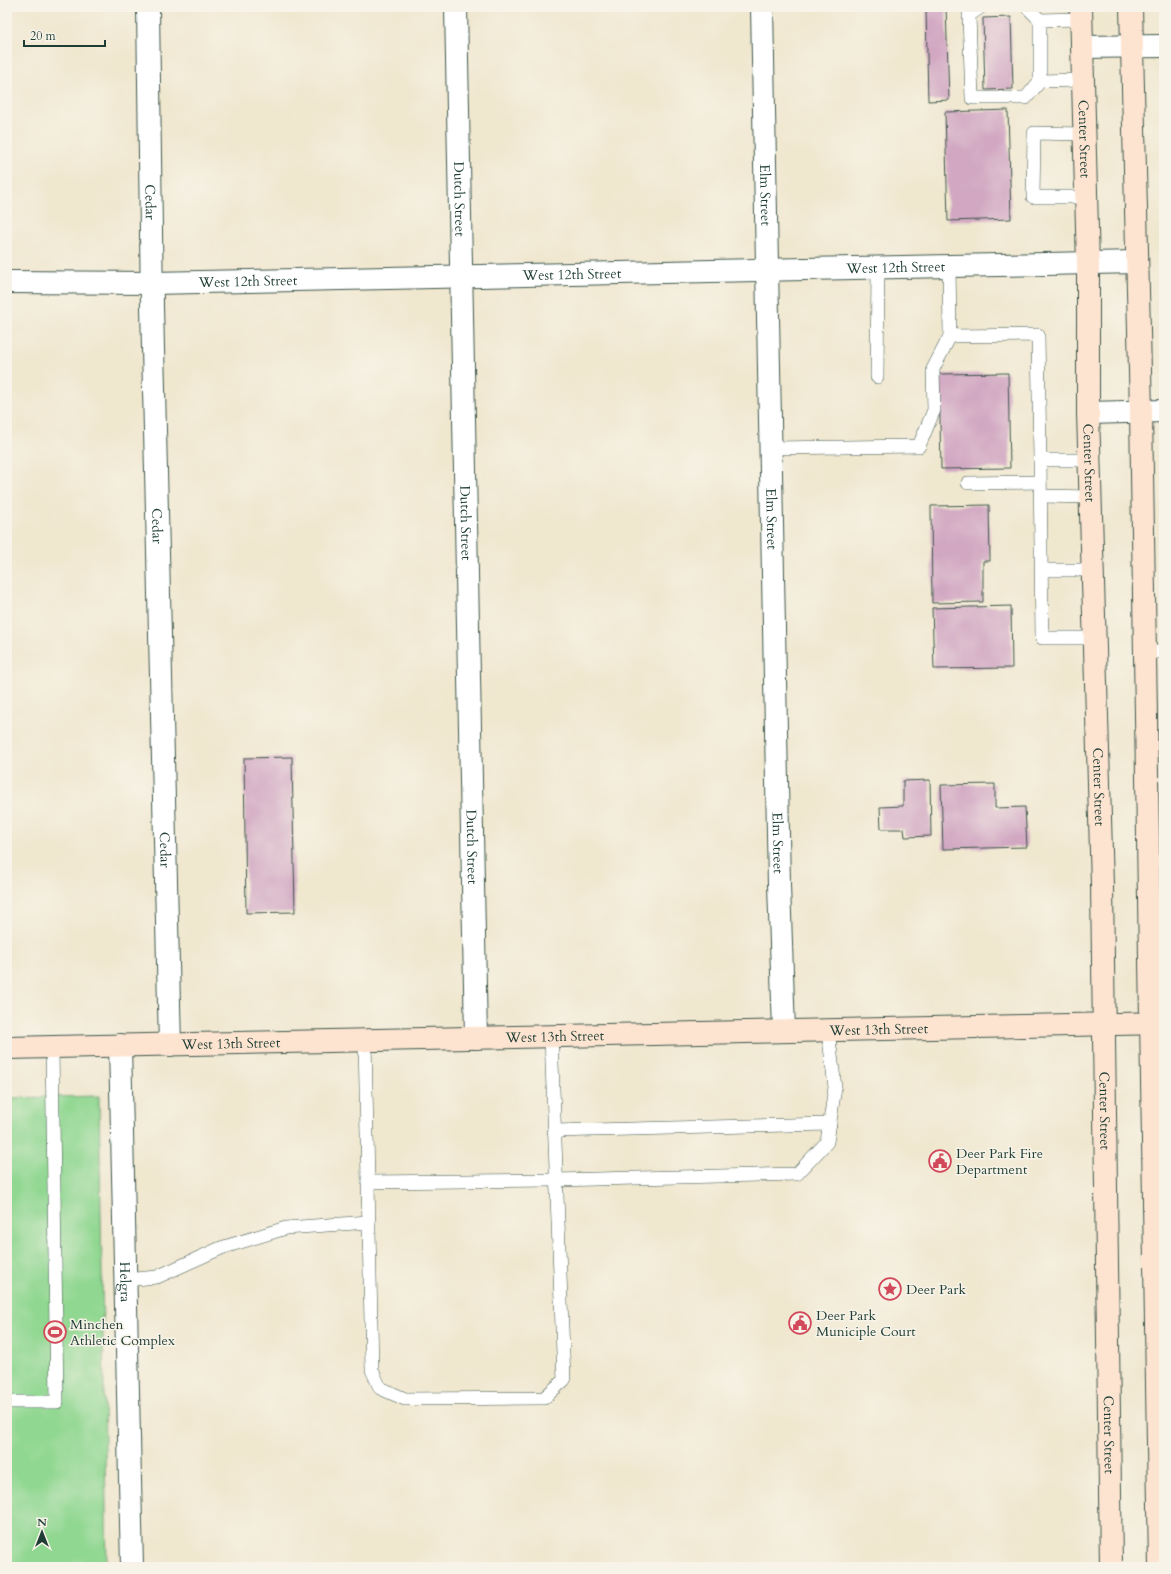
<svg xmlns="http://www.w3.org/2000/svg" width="1171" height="1574" font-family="Cardo,serif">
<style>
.green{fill:#90d791;stroke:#588a62}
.building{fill:#d1a7c2}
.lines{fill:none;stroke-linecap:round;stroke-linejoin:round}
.service-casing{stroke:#3e564b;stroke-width:14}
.minor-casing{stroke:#3e564b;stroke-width:24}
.secondary-casing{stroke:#3e564b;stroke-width:24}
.service{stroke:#fff;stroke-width:13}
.minor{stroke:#fff;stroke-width:22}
.secondary{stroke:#fde4d1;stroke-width:22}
.labels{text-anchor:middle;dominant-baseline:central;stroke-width:3;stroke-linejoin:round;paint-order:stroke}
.street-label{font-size:14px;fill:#1f3d34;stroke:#f7f3e8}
.poi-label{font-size:14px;fill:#1f3d34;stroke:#f7f3e8;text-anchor:start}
</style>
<rect width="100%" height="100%" fill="#f7f3e8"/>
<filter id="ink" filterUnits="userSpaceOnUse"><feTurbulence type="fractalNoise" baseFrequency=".025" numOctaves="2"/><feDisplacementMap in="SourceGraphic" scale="8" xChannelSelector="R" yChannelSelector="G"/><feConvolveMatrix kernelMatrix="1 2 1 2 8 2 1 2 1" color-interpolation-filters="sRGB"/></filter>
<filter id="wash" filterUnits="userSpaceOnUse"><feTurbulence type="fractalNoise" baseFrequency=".012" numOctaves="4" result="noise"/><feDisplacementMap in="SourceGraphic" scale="16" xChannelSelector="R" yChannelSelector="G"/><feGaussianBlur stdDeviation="0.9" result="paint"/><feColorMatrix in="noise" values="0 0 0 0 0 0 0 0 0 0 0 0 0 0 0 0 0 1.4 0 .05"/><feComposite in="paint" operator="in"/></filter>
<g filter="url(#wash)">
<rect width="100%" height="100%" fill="#f0e7cf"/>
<!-- green -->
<path class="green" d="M99 1096 107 1567H7V1098Z"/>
<g id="blocks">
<!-- building -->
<g class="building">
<path d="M926 7H946L949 100 928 101Z"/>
<path d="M1011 17 1013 89 985 90 983 18Z"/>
<path d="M1008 110 1011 219 948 221 945 112Z"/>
<path d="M1008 373 1010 468 941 469 939 374Z"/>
<path d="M989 505 990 561H983V602L932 603 931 506Z"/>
<path d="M1011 606 1012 668 934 669 932 608Z"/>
<path d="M292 757 295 912 246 913 244 758Z"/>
<path d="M930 780 931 836 905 837 904 829H881L880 807 903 806V781Z"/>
<path d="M995 784V808L1025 807 1027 847 943 849 941 785Z"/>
</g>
</g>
</g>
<g filter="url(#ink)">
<use href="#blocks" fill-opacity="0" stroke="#3e564b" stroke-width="1"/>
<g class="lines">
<!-- service casing -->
<g class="service-casing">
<g id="service">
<path d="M981 7 969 15 972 98H1026L1040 81"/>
<path d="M1027 7 1040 20"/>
<path d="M1081 19 1040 20V81L1083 80"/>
<path d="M1084 134 1034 133 1033 197H1086"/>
<path d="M949 265 950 336 1038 335 1040 460H1090"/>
<path d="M877 377 878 268"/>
<path d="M771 448 919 446 934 410 933 369 950 336"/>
<path d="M1040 460 1042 638H1095"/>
<path d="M968 483 1040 482"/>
<path d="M1041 496 1091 497"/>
<path d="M1042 570H1093"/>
<path d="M1145 652H1164"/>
<path d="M365 1041 372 1370 380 1388 405 1399 544 1398 564 1380 551 1036"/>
<path d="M554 1131 830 1124"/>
<path d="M368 1182 556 1180 797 1174 827 1142 835 1087 828 1031"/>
<path d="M125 1280 157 1277 221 1248 286 1228 369 1222"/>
<path d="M7 1402H57L52 1047"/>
</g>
</g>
<!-- minor casing -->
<g class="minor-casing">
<g id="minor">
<path id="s1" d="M148 7 152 307 170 1045"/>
<path id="s2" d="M456 7 476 1038"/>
<path id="s3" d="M762 7 779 885 784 1031"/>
<path d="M1082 47 1164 46"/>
<path id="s4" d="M7 282 152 283 1137 262"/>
<path d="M1088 413 1164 411"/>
<path id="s5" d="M120 1045 132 1567"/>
</g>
</g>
<!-- secondary casing -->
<g class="secondary-casing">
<g id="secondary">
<path id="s6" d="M1081 7 1088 265V413L1102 885 1111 1567"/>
<path d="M1131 7 1141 412 1160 1567"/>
<path id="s7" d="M7 1048 1164 1023"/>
</g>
</g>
<!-- service -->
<use href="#service" class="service"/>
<!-- minor -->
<use href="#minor" class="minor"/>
<!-- secondary -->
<use href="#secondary" class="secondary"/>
</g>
</g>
<!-- icons -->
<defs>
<g id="civic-ring" transform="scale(1.15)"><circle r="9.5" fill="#f7f3e8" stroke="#d1495b" stroke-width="1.5"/><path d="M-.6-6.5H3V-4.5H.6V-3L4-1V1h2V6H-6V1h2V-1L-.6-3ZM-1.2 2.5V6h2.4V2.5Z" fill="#d1495b"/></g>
<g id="sight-ring" transform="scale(1.15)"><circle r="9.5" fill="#f7f3e8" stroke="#d1495b" stroke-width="1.5"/><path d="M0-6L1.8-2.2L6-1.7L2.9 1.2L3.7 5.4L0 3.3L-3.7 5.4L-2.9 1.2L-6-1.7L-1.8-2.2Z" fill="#d1495b"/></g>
<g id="stadium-ring" transform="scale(1.15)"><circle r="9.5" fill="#f7f3e8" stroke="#d1495b" stroke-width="1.5"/><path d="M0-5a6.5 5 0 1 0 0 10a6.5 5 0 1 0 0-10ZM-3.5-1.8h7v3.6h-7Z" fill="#d1495b"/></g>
</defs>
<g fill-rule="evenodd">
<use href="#civic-ring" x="940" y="1161"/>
<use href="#sight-ring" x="890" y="1289"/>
<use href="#civic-ring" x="800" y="1323"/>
<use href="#stadium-ring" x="55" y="1332"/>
</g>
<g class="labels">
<!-- street labels -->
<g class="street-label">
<text stroke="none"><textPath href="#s6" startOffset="132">Center Street</textPath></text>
<text stroke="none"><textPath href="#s3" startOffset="188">Elm Street</textPath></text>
<text stroke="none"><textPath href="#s2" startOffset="192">Dutch Street</textPath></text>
<text stroke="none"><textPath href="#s1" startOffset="195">Cedar</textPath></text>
<text stroke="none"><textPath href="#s4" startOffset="889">West 12th Street</textPath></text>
<text stroke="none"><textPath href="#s4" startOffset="565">West 12th Street</textPath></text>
<text stroke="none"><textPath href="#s4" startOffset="241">West 12th Street</textPath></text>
<text stroke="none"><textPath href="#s6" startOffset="456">Center Street</textPath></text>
<text stroke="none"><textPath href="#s3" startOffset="512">Elm Street</textPath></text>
<text stroke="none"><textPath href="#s2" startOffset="516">Dutch Street</textPath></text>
<text stroke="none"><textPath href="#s1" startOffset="519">Cedar</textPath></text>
<text stroke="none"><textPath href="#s6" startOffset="780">Center Street</textPath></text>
<text stroke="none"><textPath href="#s3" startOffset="836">Elm Street</textPath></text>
<text stroke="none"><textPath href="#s2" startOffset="840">Dutch Street</textPath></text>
<text stroke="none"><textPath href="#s1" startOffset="843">Cedar</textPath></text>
<text stroke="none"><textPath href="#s7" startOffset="872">West 13th Street</textPath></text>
<text stroke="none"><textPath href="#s7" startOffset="548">West 13th Street</textPath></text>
<text stroke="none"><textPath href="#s7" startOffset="224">West 13th Street</textPath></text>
<text stroke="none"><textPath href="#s6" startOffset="1104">Center Street</textPath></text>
<text stroke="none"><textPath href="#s5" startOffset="237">Helgra</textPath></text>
<text stroke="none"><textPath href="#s6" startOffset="1428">Center Street</textPath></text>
</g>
<!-- poi labels -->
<g class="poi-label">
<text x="956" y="1153">Deer Park Fire<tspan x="956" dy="16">Department</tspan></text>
<text x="906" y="1289">Deer Park</text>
<text x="816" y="1315">Deer Park<tspan x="816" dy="16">Municiple Court</tspan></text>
<text x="70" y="1324">Minchen<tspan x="70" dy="16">Athletic Complex</tspan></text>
</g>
</g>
<!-- margin -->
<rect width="1171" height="1574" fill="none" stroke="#f7f3e8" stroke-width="24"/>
<!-- north arrow -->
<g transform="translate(42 1532)" stroke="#f7f3e8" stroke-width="3" paint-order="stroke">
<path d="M0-3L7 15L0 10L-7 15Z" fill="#1f3d34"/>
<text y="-6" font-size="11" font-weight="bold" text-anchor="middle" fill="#1f3d34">N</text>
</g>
<!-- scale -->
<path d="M24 40v6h81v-6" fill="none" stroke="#1f3d34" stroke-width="2"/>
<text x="30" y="40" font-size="12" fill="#1f3d34" stroke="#f7f3e8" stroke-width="3" paint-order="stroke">20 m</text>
</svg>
